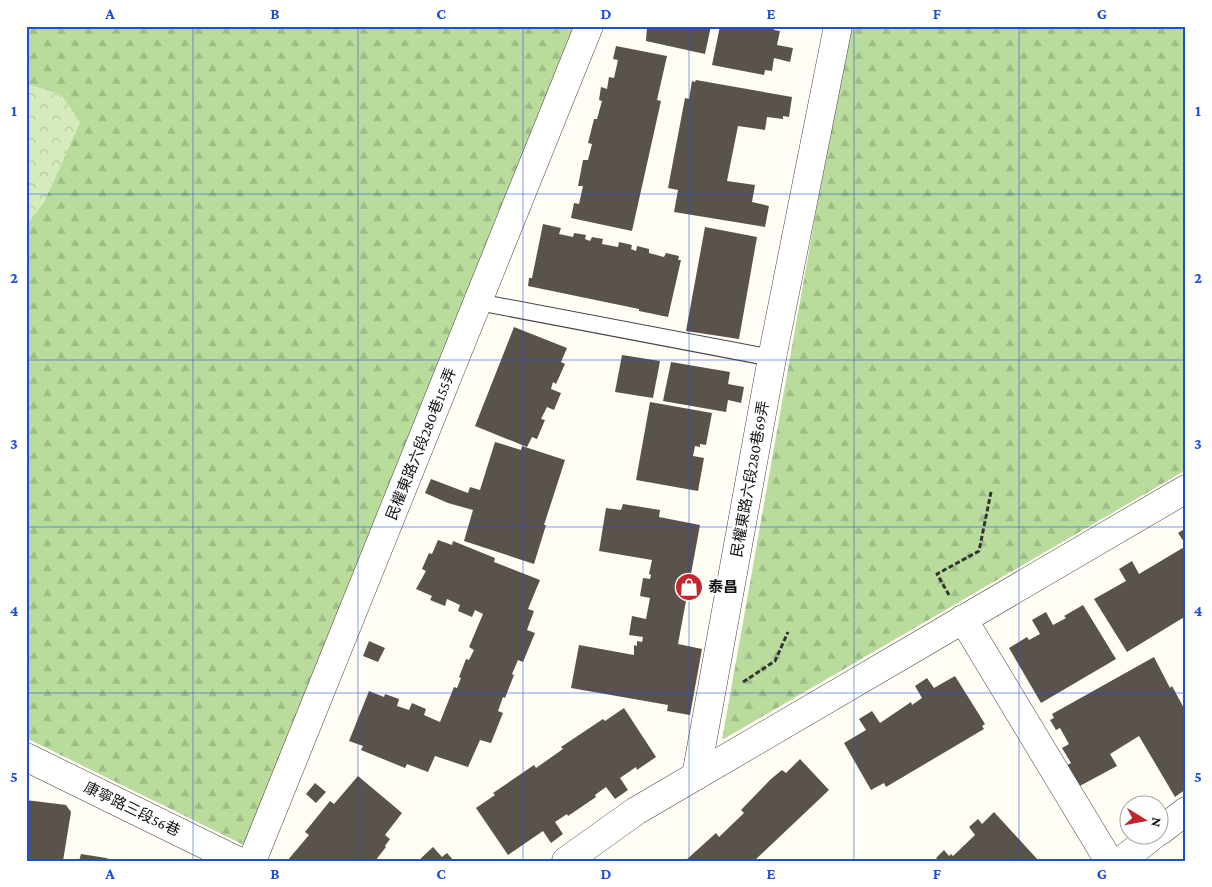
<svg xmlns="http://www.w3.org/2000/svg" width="1212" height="887" font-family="'Crimson Pro','Noto Sans TC',serif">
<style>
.forest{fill:url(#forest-firs)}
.park{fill:url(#park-crowns)}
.building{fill:#5a524d}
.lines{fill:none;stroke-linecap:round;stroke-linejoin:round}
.service-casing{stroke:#444;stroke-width:18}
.minor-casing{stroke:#444;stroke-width:29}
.path{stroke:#333;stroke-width:3;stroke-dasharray:5 2.5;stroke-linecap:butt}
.service{stroke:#fff;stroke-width:16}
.minor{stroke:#fff;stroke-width:28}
.grid{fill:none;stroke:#1d4ed8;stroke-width:1;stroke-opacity:0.55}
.labels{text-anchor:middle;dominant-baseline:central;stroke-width:5;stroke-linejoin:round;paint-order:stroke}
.street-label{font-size:15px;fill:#111;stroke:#fff}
.poi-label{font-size:15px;font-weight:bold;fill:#111;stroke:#fff;text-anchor:start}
.neatline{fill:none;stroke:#1d4ed8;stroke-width:2}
.grid-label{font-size:16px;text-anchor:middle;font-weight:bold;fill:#1d4ed8}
</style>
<defs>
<pattern id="forest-firs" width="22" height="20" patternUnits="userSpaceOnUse" patternTransform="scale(1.25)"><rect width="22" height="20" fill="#b9dc9c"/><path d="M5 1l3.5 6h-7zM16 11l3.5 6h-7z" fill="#9ebc85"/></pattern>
<pattern id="park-crowns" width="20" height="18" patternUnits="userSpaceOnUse" patternTransform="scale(1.25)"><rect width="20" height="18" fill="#d5ebbd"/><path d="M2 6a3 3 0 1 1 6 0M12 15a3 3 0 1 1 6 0" fill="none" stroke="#b6c8a1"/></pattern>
</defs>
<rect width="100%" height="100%" fill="#fffdf5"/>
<!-- forest -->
<g class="forest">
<path d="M26 26H576L248 847 26 738V225L44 202 80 122 61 95 26 84Z"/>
<path d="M849 26H1186V470L722 740Z"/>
</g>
<!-- park -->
<path class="park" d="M26 84 61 95 80 122 44 202 26 225Z"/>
<!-- building -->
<g class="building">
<path d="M647 26H711L705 54 646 41Z"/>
<path d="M720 26H775L774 30 780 31 777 45 793 48 790 62 774 58 772 71 765 70 764 75 712 65Z"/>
<path d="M616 46 667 56 657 100 661 101 632 231 571 218 574 203 579 204 583 186H578L583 160H588L592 144 588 143 594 119H597L602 101 599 100 601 87 607 89 609 77 614 78 618 60 613 59Z"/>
<path d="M696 80 792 97 789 117 783 116V119L767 117 765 130 738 126 727 181 755 185 752 202 769 206 765 227 674 212 678 190 668 188 685 98 689 99 692 81 695 82Z"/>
<path d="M543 224 561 228 559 234 573 237 574 233 586 235 585 239 590 241 592 237 603 239 602 244 618 247 619 242 632 245 631 249 636 251 637 246 649 249V253L664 257 666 253 679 256 678 260H681L668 317 639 311V309L528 286 529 278H532Z"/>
<path d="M705 227 757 237 739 339 686 331Z"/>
<path d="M514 327 567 348 561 362 565 364 556 384 553 382 551 389 561 393 554 410 547 407 541 419 545 420 537 439 532 437 527 447 475 426Z"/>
<path d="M622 355 660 361 653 398 615 392Z"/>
<path d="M671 362 730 372 728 384 744 387 741 403 728 400 726 412 663 401Z"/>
<path d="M650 402 712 413 706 445 700 444V447L695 446 693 456 704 458 698 491 636 480Z"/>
<path d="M495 442 521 450 522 446 565 460 544 525H546L534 564 464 541 473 510 448 503 425 493 431 479 468 493 470 487 480 490Z"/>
<path d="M623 504 660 510 659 517 700 525 678 644 702 649 690 715 667 711 668 705 571 688 579 645 634 655V645L637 646V641L642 642 643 637 629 635 632 616 646 619 650 598 640 596 643 578 650 579 651 575 649 574 652 560 599 551 606 508 621 510Z"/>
<path d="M1186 528V545L1178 533Z"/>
<path d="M438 540 452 545 453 541 495 558 494 562 540 580 528 609 534 611 527 630 535 633 523 662 518 660 512 674 514 675 505 698 503 697 498 711 503 713 491 743 480 740 468 767 435 756 428 772 407 764 405 768 361 750 363 746 349 741 369 691 384 697 385 694 399 699 397 706 409 710 412 703 426 709 424 715 440 722 454 687 457 688 461 678 459 677 466 659 469 660 474 650 469 647 483 614 475 610 472 617 458 611 460 605 447 599 445 606 430 600 432 596 416 589 426 571 422 569 429 553 432 554Z"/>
<path d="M1186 546V616L1127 652 1094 599 1126 581 1119 569 1132 561 1139 574Z"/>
<path d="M1083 605 1116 659 1041 703 1009 648 1027 637 1029 640 1040 634 1032 620 1046 612 1053 625 1066 618 1064 616Z"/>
<path d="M369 641 385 648 378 662 363 656Z"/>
<path d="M1154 657 1170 688 1172 686 1186 712V789L1175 797 1139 736 1110 754 1117 766 1076 788 1064 767 1071 763 1062 748 1069 744 1060 728 1056 730 1050 720 1054 718 1052 714Z"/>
<path d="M955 676 985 724 982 726 984 729 886 787 884 783 871 790 844 743 866 730 859 719 872 711 880 723 911 702 912 705 922 698 915 686 927 678 934 688Z"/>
<path d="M624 708 656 757 637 770 636 767 620 778 628 790 615 799 606 787 595 795 596 797 568 816 567 814 555 822 563 834 551 843 543 831 508 855 476 808 495 795 493 793 534 765 536 768 563 749 561 747 603 719 605 721Z"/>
<path d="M800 759 829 790 754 861H685L716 833 719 837 744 813 741 810 771 779 782 770 786 773Z"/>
<path d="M358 776 402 813 385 835 390 839 385 846 386 847 375 861H287L309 835 305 832 330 801 334 804Z"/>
<path d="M315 783 326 792 316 803 306 794Z"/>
<path d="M26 800 66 805 71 812 63 861H26Z"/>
<path d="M994 812 1039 861H939L936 858 944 850 949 856 951 854 953 856 975 835 969 827 978 819 982 824Z"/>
<path d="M433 847 442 857 447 853 454 861H418Z"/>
<path d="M81 854 106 858 115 861H79Z"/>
</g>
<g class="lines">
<!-- service casing -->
<g class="service-casing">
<path id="service" d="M478 302 772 358"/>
</g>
<!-- minor casing -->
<g class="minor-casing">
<g id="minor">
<path d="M963 619 1109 861"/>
<path d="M26 757 238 861"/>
<path d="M696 776 772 358 838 26"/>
<path d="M1160 831 1186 811"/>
<path d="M252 861 589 26"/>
<path d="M566 861 636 811 1186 489"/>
<path d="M1121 861 1155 834"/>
</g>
</g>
<!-- path -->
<g class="path">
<path d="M949 595 937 574 979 551 991 492"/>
<path d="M743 682 775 661 788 632"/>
</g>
<!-- service -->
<use href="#service" class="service"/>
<!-- minor -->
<use href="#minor" class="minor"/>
</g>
<!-- grid -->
<path class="grid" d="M193 26V861M358 26V861M523 26V861M689 26V861M854 26V861M1019 26V861M26 194H1186M26 360H1186M26 527H1186M26 693H1186"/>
<!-- icons -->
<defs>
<g id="shop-disc" transform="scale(1.4375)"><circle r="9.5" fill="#c4262e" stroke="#fff"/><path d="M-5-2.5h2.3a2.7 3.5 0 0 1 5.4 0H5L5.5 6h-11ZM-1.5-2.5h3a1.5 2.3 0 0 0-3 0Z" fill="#fff"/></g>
</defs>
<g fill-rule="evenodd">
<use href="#shop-disc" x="689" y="587"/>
</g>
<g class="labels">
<!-- street labels -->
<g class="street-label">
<text transform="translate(421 444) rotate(-68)">民權東路六段280巷155弄</text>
<text transform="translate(750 479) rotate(-80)">民權東路六段280巷69弄</text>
<text transform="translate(132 809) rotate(26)">康寧路三段56巷</text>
</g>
<!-- poi labels -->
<g class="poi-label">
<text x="708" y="587">泰昌</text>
</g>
</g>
<!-- border -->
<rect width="1212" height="887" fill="none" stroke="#ffffff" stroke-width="55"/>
<!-- north arrow -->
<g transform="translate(1144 820) rotate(100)"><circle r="24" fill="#ffffff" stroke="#a0a0a0"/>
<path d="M0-4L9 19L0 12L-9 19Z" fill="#c4262e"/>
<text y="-8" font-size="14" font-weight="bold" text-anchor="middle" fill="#111111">N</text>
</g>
<rect x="28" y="28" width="1156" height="832" class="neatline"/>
<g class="grid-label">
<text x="110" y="19">A</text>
<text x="275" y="19">B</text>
<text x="441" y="19">C</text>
<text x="606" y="19">D</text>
<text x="771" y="19">E</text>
<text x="937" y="19">F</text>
<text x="1102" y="19">G</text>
<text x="14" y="116">1</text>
<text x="1198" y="116">1</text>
<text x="14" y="283">2</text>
<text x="1198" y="283">2</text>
<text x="14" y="449">3</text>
<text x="1198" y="449">3</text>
<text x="14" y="616">4</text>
<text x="1198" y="616">4</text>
<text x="14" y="782">5</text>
<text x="1198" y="782">5</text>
<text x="110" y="879">A</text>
<text x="275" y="879">B</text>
<text x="441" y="879">C</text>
<text x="606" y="879">D</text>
<text x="771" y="879">E</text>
<text x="937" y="879">F</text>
<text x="1102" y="879">G</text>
</g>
</svg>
